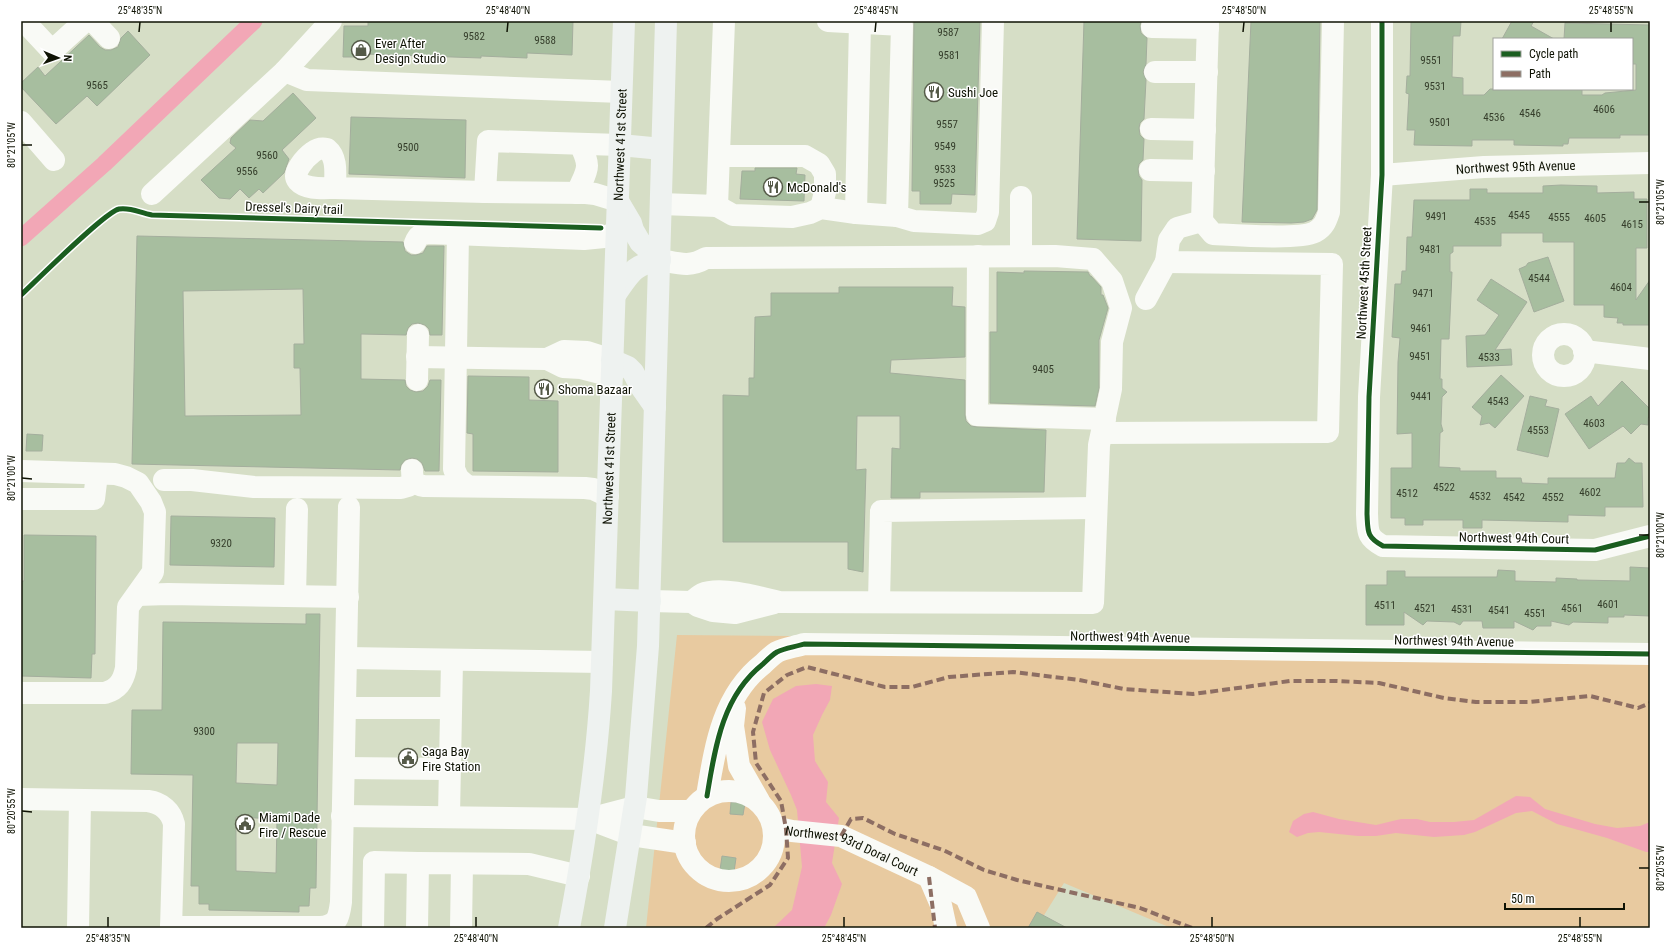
<svg xmlns="http://www.w3.org/2000/svg" width="1671" height="949" font-family="'Roboto Condensed',sans-serif">
<style>
.green{fill:#e8caa0}
.water{fill:#f2a7b6}
.lines{fill:none;stroke-linecap:round;stroke-linejoin:round}
.canal{stroke:#f2a7b6;stroke-width:17}
.building{fill:#a7be9f;stroke:#a4ae9d;fill-rule:evenodd}
.minor{stroke:#f9faf6;stroke-width:22}
.major{stroke:#eef2f0;stroke-width:22}
.quiet{stroke:#8d6e63;stroke-width:4;stroke-dasharray:8 4;stroke-linecap:butt}
.cycleway-casing{stroke:#fff;stroke-width:8}
.cycleway{stroke:#1b5e20;stroke-width:5}
.ticks{fill:none;stroke:#0f1304;stroke-width:1.5}
.labels{text-anchor:middle;dominant-baseline:central;stroke-width:3;stroke-linejoin:round;paint-order:stroke}
.number-label{font-size:11px;fill:#353e2b}
.poi-label{font-size:13px;fill:#0f1304;stroke:#fff;text-anchor:start}
.street-label{font-size:13px;fill:#0f1304;stroke:#fff}
.neatline{fill:none;stroke:#0f1304;stroke-width:1.5}
.ticks-label{font-size:10px;text-anchor:middle;fill:#0f1304}
</style>
<rect width="100%" height="100%" fill="#d6dec6"/>
<!-- green -->
<path class="green" d="M677 635 1358 641 1650 648V928H1171L1064 883 1036 928H646Z"/>
<!-- water -->
<g class="water">
<path d="M816 684 832 686 830 700 822 715 813 735 815 761 828 782 826 802 839 818 832 863 842 884 831 915 824 928H773L792 910 802 867 797 810 791 795 770 750 762 722 773 699 796 686Z"/>
<path d="M1516 796 1530 797 1545 809 1595 824 1617 828 1640 826 1650 822V852H1646L1607 838 1557 824 1532 811 1516 813 1475 832 1464 835 1434 837 1396 833 1376 836H1358L1319 832 1308 833 1297 837 1289 832 1293 821 1304 814 1313 812 1339 819 1376 825 1401 819H1417L1430 822H1454L1474 820Z"/>
</g>
<g class="lines">
<!-- canal -->
<path class="canal" d="M21 238 104 164 254 21"/>
</g>
<!-- building -->
<g class="building">
<path d="M368 21 436 22V21H573L572 55 527 53V58L481 56V58L366 54 365 57H343L344 26H368Z"/>
<path d="M914 21H980L975 195 952 194 951 204H920V191H912Z"/>
<path d="M1084 21H1141L1140 26 1141 33 1147 38 1146 64 1143 72 1146 80 1144 119 1140 123 1139 128 1140 135 1144 139 1143 160 1139 164 1138 169 1139 176 1142 180 1141 241 1077 239Z"/>
<path d="M1251 21H1320L1317 210 1312 219 1304 222 1291 223 1242 222Z"/>
<path d="M1411 21H1461L1460 36H1453L1452 77 1463 78V95H1484L1490 89H1582V95H1602L1605 93 1636 90V64H1632V39H1564L1565 23 1650 25V135H1620V138H1569L1568 144H1563V146L1514 145V140H1472V146L1414 145 1415 130H1407L1409 94 1406 93 1407 76H1410Z"/>
<path d="M1512 21H1534L1531 26 1554 39H1502Z"/>
<path d="M128 31 150 55 97 106 87 96 56 124 21 87V83L38 67 45 76 89 35 100 47 105 50H111L118 47 121 38Z"/>
<path d="M293 93 316 118 282 150 289 159 284 173 263 193 259 189 249 198 240 189 230 199 219 198 201 180 236 148 230 143 231 138 250 120 263 121Z"/>
<path d="M351 117 466 120 465 178 349 174Z"/>
<path d="M755 168H797L796 174 805 175 804 201 740 199 742 171H755Z"/>
<path d="M1561 185 1597 186V193L1634 192V199H1647V248H1636V300L1650 280V325H1623V323H1617L1618 318 1604 317V305H1574V242H1543V233H1501V246H1453V252L1450 254V272H1452L1449 339H1441L1440 379H1442V388L1447 392 1442 397 1441 424 1443 431 1440 433 1439 467 1460 468V471H1496V478H1521L1522 483 1548 484V478H1615L1617 463H1625L1629 458 1635 463H1642L1643 507H1605V516L1568 515V522L1482 520V528H1463V520H1423V525H1405V518H1391V468H1412V433L1397 434 1398 362 1400 338 1392 337 1395 284H1401L1402 271H1406L1407 237H1412L1414 200H1470V189H1487V193H1543V186Z"/>
<path d="M137 236 403 242 405 251 411 255H416L423 253 427 246H444L442 335H430L429 329 425 325 418 323 412 324 408 328 406 335 361 334V379L405 380 406 386 410 390 416 392 423 391 428 386 430 380H441L439 471H425L422 463 417 459 412 458 405 460 401 465 400 470 132 464ZM303 289 304 344H294V368H300L301 415 185 416 183 291Z"/>
<path d="M1548 257 1564 301 1534 312 1519 269 1526 266 1528 263Z"/>
<path d="M1024 271 1088 272 1090 276H1091L1101 287V295H1103L1108 308 1099 340V388L1095 406 990 403V332H997V272L1024 273Z"/>
<path d="M1491 279 1527 302 1495 350 1511 349 1512 365 1467 367 1466 336 1485 335 1499 315 1477 300Z"/>
<path d="M839 287H953L952 306 965 307V357L891 360 890 373 965 380V415L966 421 971 426 977 427 1046 430 1044 492H920V498H891L892 448 900 449V416H857L856 470 866 469 863 572 848 569V542H723V395L749 396V378H754L755 317 771 316V293H839Z"/>
<path d="M1501 375 1524 396 1495 428 1489 423 1480 425 1482 416 1472 407Z"/>
<path d="M468 376 529 377V400L558 401V472L473 471V434L467 433Z"/>
<path d="M1622 381 1650 409V415L1648 418V425L1641 424 1631 434 1623 426 1589 449 1565 414 1591 396 1598 406Z"/>
<path d="M1530 396 1547 400 1545 406 1559 409 1548 457 1517 450Z"/>
<path d="M27 434 43 435 42 451H26Z"/>
<path d="M171 516 275 518 274 567 170 565Z"/>
<path d="M24 535 96 536 95 654H92L91 678 21 676V581H24Z"/>
<path d="M1630 567 1650 568V616L1624 615V617H1608V623L1573 622 1569 625 1551 621V626H1537L1533 630 1514 621V628H1483L1482 621H1463L1460 625 1454 622 1427 621 1423 625 1404 612V625H1366V585H1387V571H1405V577H1497L1498 570 1515 571V581L1556 582V578L1577 579V580L1630 581Z"/>
<path d="M306 614H320L316 888H310L309 906H299V912L209 910V904H199V886H191L193 775 131 774 132 710H162L163 622 306 624ZM237 743H278L277 785 236 783ZM236 817 277 819 276 873 236 871Z"/>
<path d="M731 802 745 803 743 815 730 814Z"/>
<path d="M722 856 736 858 734 872 720 870Z"/>
<path d="M1037 912 1067 928H1028Z"/>
</g>
<g class="lines">
<!-- minor -->
<g class="minor">
<path d="M24 21 52 51 85 21"/>
<path d="M93 21 109 38"/>
<path d="M331 21 285 71 307 80 621 92"/>
<path d="M828 21 902 25 897 216 914 221 978 224 985 221 988 212 993 21"/>
<path d="M1382 21V175L1369 397 1367 514C1368 531 1366 537 1383 546L1595 550 1650 536"/>
<path d="M1152 27 1208 28"/>
<path d="M1155 72H1207"/>
<path d="M21 122 54 160"/>
<path d="M1151 129 1205 130"/>
<path d="M719 156H805L819 164 825 174V192L821 208"/>
<path d="M1150 170 1204 171"/>
<path id="s1" d="M1382 175 1484 167 1650 163"/>
<path d="M335 188C335 175 338 158 327 149 322 148 317 149 313 152 306 157 291 173 298 181 306 190 324 188 335 188L485 192 488 141 620 145"/>
<path d="M485 192 586 193 595 194 618 201"/>
<path d="M577 193C587 169 592 169 580 144"/>
<path d="M152 194 285 71"/>
<path d="M1021 197V256"/>
<path d="M661 204 717 206 724 21"/>
<path d="M717 206 733 215 792 217 810 213 821 208 856 213 897 216"/>
<path d="M856 213 860 22"/>
<path d="M1202 221 1213 234C1234 235 1299 240 1315 232 1324 227 1326 221 1329 212L1333 21"/>
<path d="M458 234 454 469 458 478 467 486"/>
<path d="M415 243C418 235 421 234 429 233L584 239 604 237 617 232"/>
<path d="M978 256 977 415 1105 419"/>
<path d="M660 260C678 263 689 268 706 258L1055 256 1093 259 1112 281 1121 308 1112 342 1111 389 1099 445 1093 603 779 602C759 597 720 586 702 594 698 596 695 599 692 602"/>
<path d="M1146 299 1166 262"/>
<circle cx="1564" cy="355" r="21"/>
<path d="M1584 351 1650 359"/>
<path d="M417 357 547 359 564 351 587 352 612 360"/>
<path d="M547 359 563 367 581 368 612 376"/>
<path d="M417 380 418 335"/>
<path d="M1102 433 1328 432 1332 264 1166 262 1169 240 1177 228 1202 221 1208 21"/>
<path d="M412 470C412 480 415 485 424 486L585 488 593 489 608 496"/>
<path d="M21 471 115 474 126 477 138 483 151 502 155 512 153 572 128 607 126 668C123 682 118 689 105 693H21"/>
<path d="M164 480H192L254 487 401 488 408 486 414 482"/>
<path d="M21 499H94L97 474"/>
<path d="M137 595 168 594 348 597"/>
<path d="M295 596 297 509"/>
<path d="M650 601 692 602 698 606 713 611 735 613 774 603"/>
<path d="M879 602 881 511 1095 508"/>
<path d="M346 658 602 662"/>
<path d="M345 708H451"/>
<path d="M735 708 733 726 739 766 759 801"/>
<path d="M344 768 449 769"/>
<circle cx="729" cy="836" r="45"/>
<path d="M707 796C715 748 722 696 763 664 767 660 772 655 777 652 785 648 795 647 804 644L1650 654"/>
<path d="M21 799 148 801C162 803 171 811 174 824L171 928"/>
<path d="M342 816 589 819 631 835 685 843"/>
<path d="M449 816 452 661"/>
<path d="M589 819 635 807 659 811H691"/>
<path id="s2" d="M774 827 792 831 841 836 929 877 966 897 979 928"/>
<path d="M929 877 941 905 946 928"/>
<path d="M171 927H321C338 925 339 917 341 902L349 507"/>
<path d="M78 928 80 800"/>
<path d="M373 928 374 862 418 863"/>
<path d="M417 928 418 863 529 864 579 876"/>
<path d="M461 928 462 864"/>
</g>
<!-- major -->
<g class="major">
<path d="M620 145 662 149"/>
<path d="M618 201 631 223 633 230 640 242 660 260"/>
<path d="M615 295C630 274 632 265 660 260"/>
<path d="M612 360 628 367 633 372 641 387 655 407"/>
<path d="M605 599 650 601"/>
<path id="s3" d="M569 928C584 849 596 771 601 691L624 21"/>
<path d="M615 928 636 797 648 646 666 21"/>
</g>
<!-- quiet -->
<g class="quiet">
<path d="M841 836 851 819 863 818 895 834 943 850 984 870 1017 880 1140 908 1192 928"/>
<path d="M929 877 935 928"/>
<path d="M706 928 717 919 770 885 788 858 786 829 781 801 756 763 753 732 764 693 787 675 807 667 885 687H912L949 677 1013 672 1079 680 1124 689 1193 694 1290 681H1336L1379 683 1444 698 1476 702H1530L1590 696 1638 708 1650 703"/>
</g>
<!-- cycleway casing -->
<g class="cycleway-casing">
<g id="cycleway">
<path d="M1382 21V175L1369 397 1367 514C1368 531 1366 537 1383 546L1595 550 1650 536"/>
<path d="M21 295C36 281 105 212 119 209 131 207 140 213 152 215L601 228"/>
<path d="M707 796C715 748 722 696 763 664 767 660 772 655 777 652 785 648 795 647 804 644L1650 654"/>
</g>
</g>
<!-- cycleway -->
<use href="#cycleway" class="cycleway"/>
</g>
<!-- ticks -->
<path class="ticks" d="M139 32 140 22M507 32 508 22M875 32 876 22M1243 32 1244 22M1611 32V22M22 145H32M1639 202H1649M22 478 32 479M1639 535H1649M22 811 32 812M1639 868H1649M108 927V917M476 927V917M844 927V917M1212 927V917M1580 927V917"/>
<!-- icons -->
<defs>
<g id="shop-ring" transform="scale(1)"><circle r="9.5" fill="#fff" stroke="#555a48" stroke-width="1.5"/><path d="M-5-2.5h2.3a2.7 3.5 0 0 1 5.4 0H5L5.5 6h-11ZM-1.5-2.5h3a1.5 2.3 0 0 0-3 0Z" fill="#555a48"/></g>
<g id="restaurant-ring" transform="scale(1)"><circle r="9.5" fill="#fff" stroke="#555a48" stroke-width="1.5"/><path d="M-5-6h1v4h1v-4h1v4h1v-4h1v5L-1.5 .5V6h-2V.5L-5-1ZM5-6V6H3V1.5H1.5Q1.5-4 5-6Z" fill="#555a48"/></g>
<g id="civic-ring" transform="scale(1)"><circle r="9.5" fill="#fff" stroke="#555a48" stroke-width="1.5"/><path d="M-.6-6.5H3V-4.5H.6V-3L4-1V1h2V6H-6V1h2V-1L-.6-3ZM-1.2 2.5V6h2.4V2.5Z" fill="#555a48"/></g>
</defs>
<g fill-rule="evenodd">
<use href="#shop-ring" x="361" y="50"/>
<use href="#restaurant-ring" x="934" y="92"/>
<use href="#restaurant-ring" x="773" y="187"/>
<use href="#restaurant-ring" x="544" y="389"/>
<use href="#civic-ring" x="408" y="758"/>
<use href="#civic-ring" x="245" y="824"/>
</g>
<g class="labels">
<!-- number labels -->
<g class="number-label">
<text x="948" y="32">9587</text>
<text x="474" y="36">9582</text>
<text x="545" y="40">9588</text>
<text x="949" y="55">9581</text>
<text x="1431" y="60">9551</text>
<text x="97" y="85">9565</text>
<text x="1435" y="86">9531</text>
<text x="1604" y="109">4606</text>
<text x="1530" y="113">4546</text>
<text x="1494" y="117">4536</text>
<text x="1440" y="122">9501</text>
<text x="947" y="124">9557</text>
<text x="945" y="146">9549</text>
<text x="408" y="147">9500</text>
<text x="267" y="155">9560</text>
<text x="945" y="169">9533</text>
<text x="247" y="171">9556</text>
<text x="944" y="183">9525</text>
<text x="1519" y="215">4545</text>
<text x="1436" y="216">9491</text>
<text x="1559" y="217">4555</text>
<text x="1595" y="218">4605</text>
<text x="1485" y="221">4535</text>
<text x="1632" y="224">4615</text>
<text x="1430" y="249">9481</text>
<text x="1539" y="278">4544</text>
<text x="1621" y="287">4604</text>
<text x="1423" y="293">9471</text>
<text x="1421" y="328">9461</text>
<text x="1420" y="356">9451</text>
<text x="1489" y="357">4533</text>
<text x="1043" y="369">9405</text>
<text x="1421" y="396">9441</text>
<text x="1498" y="401">4543</text>
<text x="1594" y="423">4603</text>
<text x="1538" y="430">4553</text>
<text x="1444" y="487">4522</text>
<text x="1590" y="492">4602</text>
<text x="1407" y="493">4512</text>
<text x="1480" y="496">4532</text>
<text x="1514" y="497">4542</text>
<text x="1553" y="497">4552</text>
<text x="221" y="543">9320</text>
<text x="1608" y="604">4601</text>
<text x="1385" y="605">4511</text>
<text x="1425" y="608">4521</text>
<text x="1572" y="608">4561</text>
<text x="1462" y="609">4531</text>
<text x="1499" y="610">4541</text>
<text x="1535" y="613">4551</text>
<text x="204" y="731">9300</text>
</g>
<!-- poi labels -->
<g class="poi-label">
<text x="375" y="43">Ever After<tspan x="375" dy="15">Design Studio</tspan></text>
<text x="948" y="92">Sushi Joe</text>
<text x="787" y="187">McDonald's</text>
<text x="558" y="389">Shoma Bazaar</text>
<text x="422" y="751">Saga Bay<tspan x="422" dy="15">Fire Station</tspan></text>
<text x="259" y="817">Miami Dade<tspan x="259" dy="15">Fire / Rescue</tspan></text>
</g>
<!-- street labels -->
<g class="street-label">
<text stroke="none"><textPath href="#s3" startOffset="786">Northwest 41st Street</textPath></text>
<text stroke="none"><textPath href="#s1" startOffset="134">Northwest 95th Avenue</textPath></text>
<text transform="translate(294 208) rotate(2)">Dressel's Dairy trail</text>
<text transform="translate(1364 283) rotate(-87)">Northwest 45th Street</text>
<text stroke="none"><textPath href="#s3" startOffset="462">Northwest 41st Street</textPath></text>
<text transform="translate(1514 538) rotate(1)">Northwest 94th Court</text>
<text transform="translate(1130 637) rotate(1)">Northwest 94th Avenue</text>
<text transform="translate(1454 641) rotate(1)">Northwest 94th Avenue</text>
<text stroke="none"><textPath href="#s2" startOffset="82">Northwest 93rd Doral Court</textPath></text>
</g>
</g>
<!-- border -->
<rect width="1671" height="949" fill="none" stroke="#ffffff" stroke-width="44"/>
<!-- legend -->
<rect x="1493" y="38" width="140" height="52" fill="#ffffff" stroke="#9fa19b"/>
<rect x="1501" y="51" width="20" height="6" fill="#1b5e20" stroke="#9fa19b"/>
<text x="1529" y="58" font-size="12" fill="#0f1304">Cycle path</text>
<rect x="1501" y="71" width="20" height="6" fill="#8d6e63" stroke="#9fa19b"/>
<text x="1529" y="78" font-size="12" fill="#0f1304">Path</text>
<!-- north arrow -->
<g transform="translate(58 58) rotate(92)" stroke="#ffffff" stroke-width="3" paint-order="stroke">
<path d="M0-3L7 15L0 10L-7 15Z" fill="#0f1304"/>
<text y="-6" font-size="11" font-weight="bold" text-anchor="middle" fill="#0f1304">N</text>
</g>
<!-- scale -->
<path d="M1505 903v6h119v-6" fill="none" stroke="#0f1304" stroke-width="2"/>
<text x="1511" y="903" font-size="12" fill="#0f1304" stroke="#ffffff" stroke-width="3" paint-order="stroke">50 m</text>
<rect x="22" y="22" width="1627" height="905" class="neatline"/>
<g class="ticks-label">
<text x="140" y="14">25°48'35"N</text>
<text x="508" y="14">25°48'40"N</text>
<text x="876" y="14">25°48'45"N</text>
<text x="1244" y="14">25°48'50"N</text>
<text x="1611" y="14">25°48'55"N</text>
<text transform="translate(11 145) rotate(-90)" y="4">80°21'05"W</text>
<text transform="translate(1660 202) rotate(-90)" y="4">80°21'05"W</text>
<text transform="translate(11 478) rotate(-90)" y="4">80°21'00"W</text>
<text transform="translate(1660 535) rotate(-90)" y="4">80°21'00"W</text>
<text transform="translate(11 811) rotate(-90)" y="4">80°20'55"W</text>
<text transform="translate(1660 868) rotate(-90)" y="4">80°20'55"W</text>
<text x="108" y="942">25°48'35"N</text>
<text x="476" y="942">25°48'40"N</text>
<text x="844" y="942">25°48'45"N</text>
<text x="1212" y="942">25°48'50"N</text>
<text x="1580" y="942">25°48'55"N</text>
</g>
</svg>
